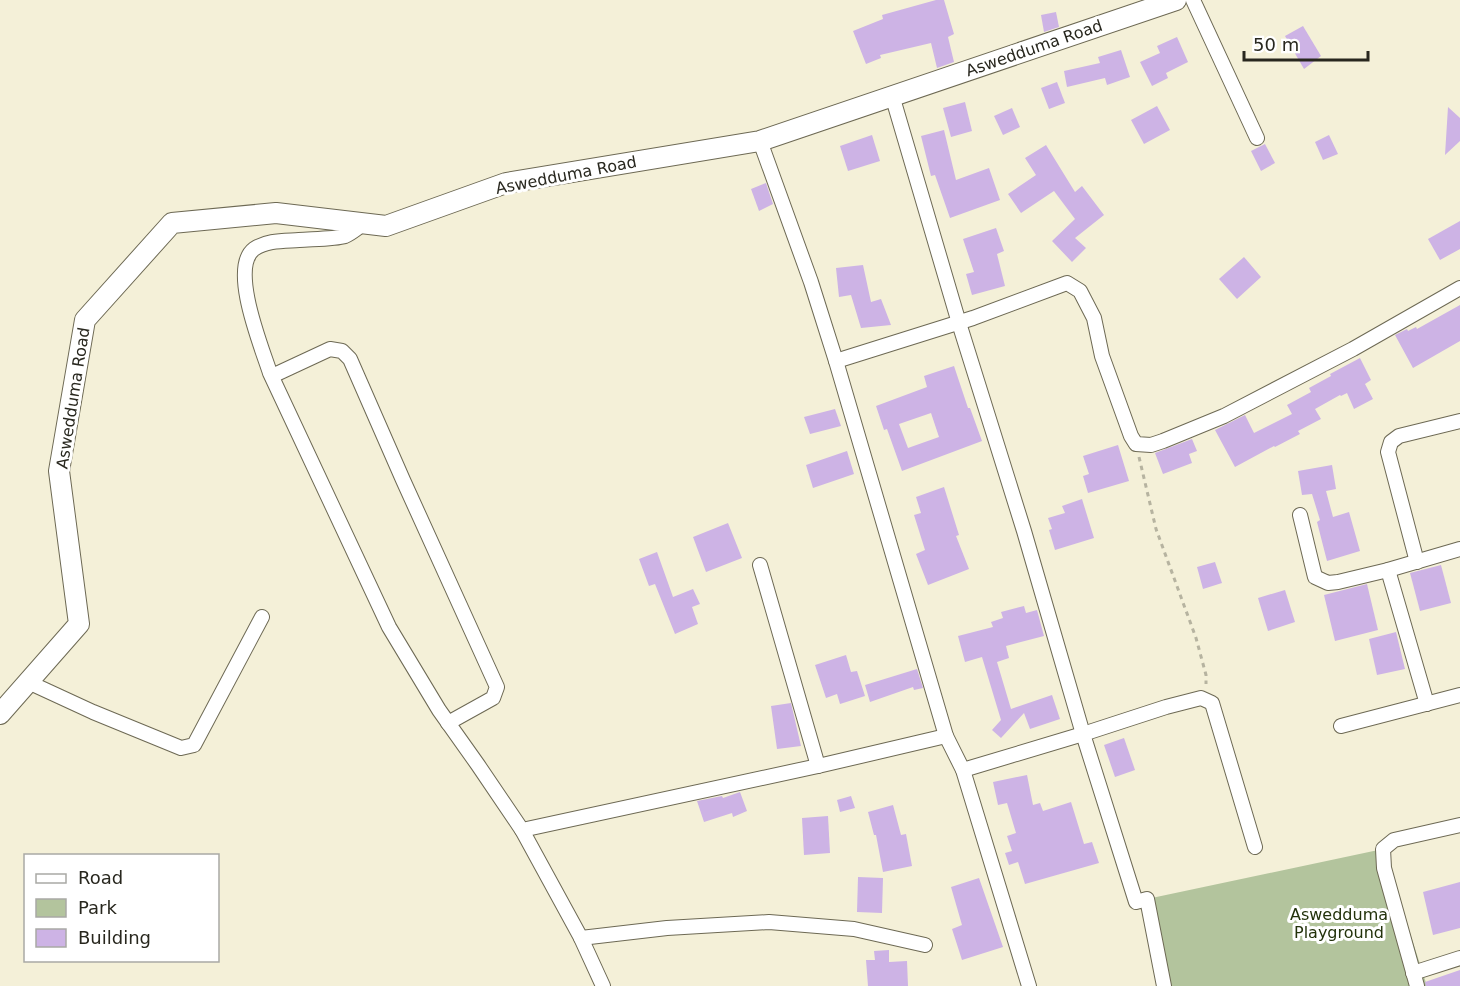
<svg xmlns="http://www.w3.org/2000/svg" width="1460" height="986" font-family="'DejaVu Sans',sans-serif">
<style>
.green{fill:#b3c49d}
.building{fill:#cdb3e5;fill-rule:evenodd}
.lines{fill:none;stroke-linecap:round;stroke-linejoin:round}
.street-casing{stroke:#6d6954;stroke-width:16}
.secondary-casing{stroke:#6d6954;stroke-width:22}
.path{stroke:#b6b3a0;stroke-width:3;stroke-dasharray:4.5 4.5;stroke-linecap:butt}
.street{stroke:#fff;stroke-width:14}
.secondary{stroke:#fff;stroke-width:20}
.labels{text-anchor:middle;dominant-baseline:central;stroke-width:6;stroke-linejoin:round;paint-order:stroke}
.street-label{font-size:16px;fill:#28271e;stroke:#fff}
.park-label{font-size:16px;fill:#23320b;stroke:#fff}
</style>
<rect width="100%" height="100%" fill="#f4f0d8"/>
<!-- green -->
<path class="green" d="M1383 849 1427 986H1163L1147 899Z"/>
<!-- building -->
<g class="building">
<path d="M936 0H944L954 34 948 37 954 62 937 68 931 43 880 55 881 58 866 64 853 31 883 19 882 15Z"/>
<path d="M1056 12 1059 27 1044 32 1041 15Z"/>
<path d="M1303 26 1321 56 1304 69 1285 36Z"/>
<path d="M1177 37 1188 62 1166 73 1168 78 1152 86 1140 62 1160 53 1157 46Z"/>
<path d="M1121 50 1130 77 1107 85 1105 78 1067 87 1064 71 1100 63 1098 57Z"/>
<path d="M1057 82 1065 103 1049 109 1041 88Z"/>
<path d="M965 102 972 131 951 137 943 108Z"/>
<path d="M1157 106 1170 130 1144 144 1131 120Z"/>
<path d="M1448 107 1460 118V141L1445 155Z"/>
<path d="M1012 108 1020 127 1003 135 994 116Z"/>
<path d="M944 130 956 180 989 168 1000 200 950 218 935 175 931 176 921 136Z"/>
<path d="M872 135 880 161 848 171 840 146Z"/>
<path d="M1329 135 1338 154 1323 160 1315 142Z"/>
<path d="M1265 144 1275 163 1261 171 1251 151Z"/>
<path d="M1046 145 1075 192 1082 186 1104 215 1075 238 1086 248 1072 262 1052 241 1075 219 1054 191 1021 213 1008 194 1036 175 1025 158Z"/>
<path d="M766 183 773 204 759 211 751 189Z"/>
<path d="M1460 221V249L1440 260 1428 239Z"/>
<path d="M996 228 1004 251 997 254 1005 286 972 295 966 274 974 272 963 239Z"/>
<path d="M1244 257 1261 277 1237 299 1219 279Z"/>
<path d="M863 265 871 302 881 299 891 325 861 328 851 295 839 297 836 268Z"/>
<path d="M1460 305V341L1413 368 1395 335 1407 329 1408 331 1416 327 1417 329Z"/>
<path d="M1360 358 1371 380 1365 384 1373 399 1354 409 1347 393 1341 396 1340 395 1315 409 1321 419 1298 431 1300 434 1275 447 1274 446 1235 467 1215 430 1245 415 1254 433 1292 414 1287 405 1311 392 1309 388 1331 376 1330 374Z"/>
<path d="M954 366 968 408H970L982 441 902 471 887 429 884 430 876 406 927 387 924 376ZM931 413 939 437 908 448 899 424Z"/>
<path d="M835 409 841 426 810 434 804 417Z"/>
<path d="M1192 439 1197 451 1189 454 1192 463 1163 474 1155 453Z"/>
<path d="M1118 445 1129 481 1088 493 1083 476 1089 474 1083 456Z"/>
<path d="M847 451 854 474 813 488 806 465Z"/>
<path d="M1332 465 1336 489 1326 491 1333 517 1349 512 1360 551 1327 561 1317 522 1320 520 1312 494 1302 495 1298 471Z"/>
<path d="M944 487 959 535 956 536 969 569 928 585 916 554 925 550 914 515 921 513 916 497Z"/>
<path d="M1082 499 1094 538 1055 550 1049 530 1052 529 1048 518 1065 513 1062 506Z"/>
<path d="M728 523 742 558 706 572 693 537Z"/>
<path d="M657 552 673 597 693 589 700 604 692 607 698 624 675 634 655 584 649 586 639 559Z"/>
<path d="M1215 562 1222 583 1203 589 1197 567Z"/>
<path d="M1441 565 1451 603 1420 611 1410 573Z"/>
<path d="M1367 584 1378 630 1335 641 1324 595Z"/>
<path d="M1285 590 1295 622 1268 631 1258 598Z"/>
<path d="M1024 606 1026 613 1037 610 1044 636 1006 646 1009 658 997 662 1011 709 1052 695 1060 719 1030 729 1024 713 1001 738 992 730 1001 720 982 657 965 662 958 636 993 627 991 622 1003 618 1001 612Z"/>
<path d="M1396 632 1405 669 1377 675 1369 639Z"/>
<path d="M846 655 851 672 857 671 865 696 840 704 837 694 826 698 815 665Z"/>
<path d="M917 669 923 688 914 690 913 687 870 702 865 685Z"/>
<path d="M791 703 801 746 777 749 771 706Z"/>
<path d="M1124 738 1135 770 1115 777 1104 745Z"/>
<path d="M1027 775 1033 805 1040 803 1043 811 1071 802 1084 844 1092 842 1099 863 1025 884 1018 862 1009 865 1005 853 1012 851 1007 836 1016 833 1007 803 998 805 993 782Z"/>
<path d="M740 792 747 811 733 817 732 813 704 822 697 801 722 796 723 798Z"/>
<path d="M851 796 855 808 840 812 837 800Z"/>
<path d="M893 805 901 835 906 834 912 866 883 872 876 835H874L868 812Z"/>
<path d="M828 816 830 853 804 855 802 818Z"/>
<path d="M858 877 883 878 882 913 857 912Z"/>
<path d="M979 878 1003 947 962 960 952 929 962 925 951 887Z"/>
<path d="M1460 882V928L1433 935 1423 892Z"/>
<path d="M889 950V962L907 961 908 986H868L866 960H875L874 951Z"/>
<path d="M1460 970V986H1426L1425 982Z"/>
</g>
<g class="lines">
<!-- street casing -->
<g class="street-casing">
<g id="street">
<path d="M1193 0 1257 138"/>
<path d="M894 102 959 323 1024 531 1083 734 1136 902 1147 899 1164 986"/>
<path d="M365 223C358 227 352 233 345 236 335 239 311 239 299 240 284 241 267 240 254 249 229 268 262 348 270 373L389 627 439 710 478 765 522 830 818 766 946 736 836 361 811 282 760 141"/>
<path d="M836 361 973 318 1067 283 1080 291 1094 318 1102 356 1131 436 1136 444 1151 445 1163 441 1224 416 1353 349 1460 288"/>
<path d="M272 376 330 349 342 351 350 359 403 480 497 687 493 698 448 723"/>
<path d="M1300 515 1315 577 1328 583 1338 582 1388 570 1460 549"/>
<path d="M1417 562 1388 452 1391 442 1399 436 1460 421"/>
<path d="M760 565 818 766"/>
<path d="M1388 570 1427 704"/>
<path d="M28 682 93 712 181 748 194 745 262 617"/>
<path d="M1341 726 1460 695"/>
<path d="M946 736 963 770 1029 986"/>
<path d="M963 770 1083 734 1166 707 1201 698 1212 703 1255 847"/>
<path d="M522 830 581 938 667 928 769 922 854 929 925 945"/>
<path d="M581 938 603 986"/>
<path d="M1413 973 1460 958"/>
<path d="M1417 986 1384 868 1383 849 1394 840 1460 825"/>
</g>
</g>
<!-- secondary casing -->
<g class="secondary-casing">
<path id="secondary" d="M0 714 79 624 59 471 85 320 172 223 276 213 386 226 506 183 760 141 1176 0"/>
</g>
<!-- path -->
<path class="path" d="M1139 457 1156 529 1196 638 1206 675V684"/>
<!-- street -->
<use href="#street" class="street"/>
<!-- secondary -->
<use href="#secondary" class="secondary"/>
</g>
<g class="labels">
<!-- street labels -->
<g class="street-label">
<text transform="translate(1034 48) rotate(-19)">Aswedduma Road</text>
<text transform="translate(566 175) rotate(-11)">Aswedduma Road</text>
<text transform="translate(73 398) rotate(-81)">Aswedduma Road</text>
</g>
<!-- park labels -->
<g class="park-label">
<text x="1339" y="914">Aswedduma<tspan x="1339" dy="18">Playground</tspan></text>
</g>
</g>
<!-- legend -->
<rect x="24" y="854" width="195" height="108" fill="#ffffff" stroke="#a9a9a5" stroke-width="1.5"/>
<rect x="36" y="874" width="30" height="9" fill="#ffffff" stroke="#a9a9a5" stroke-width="1.5"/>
<text x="78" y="884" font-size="18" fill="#28271e">Road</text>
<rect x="36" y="899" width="30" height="18" fill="#b3c49d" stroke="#a9a9a5" stroke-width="1.5"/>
<text x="78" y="914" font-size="18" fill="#28271e">Park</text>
<rect x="36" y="929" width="30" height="18" fill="#cdb3e5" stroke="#a9a9a5" stroke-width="1.5"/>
<text x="78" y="944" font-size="18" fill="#28271e">Building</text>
<!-- scale -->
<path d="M1244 51v9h124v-9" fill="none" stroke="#28271e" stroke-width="3"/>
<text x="1253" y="51" font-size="18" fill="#28271e" stroke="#ffffff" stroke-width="4.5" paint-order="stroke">50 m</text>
</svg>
